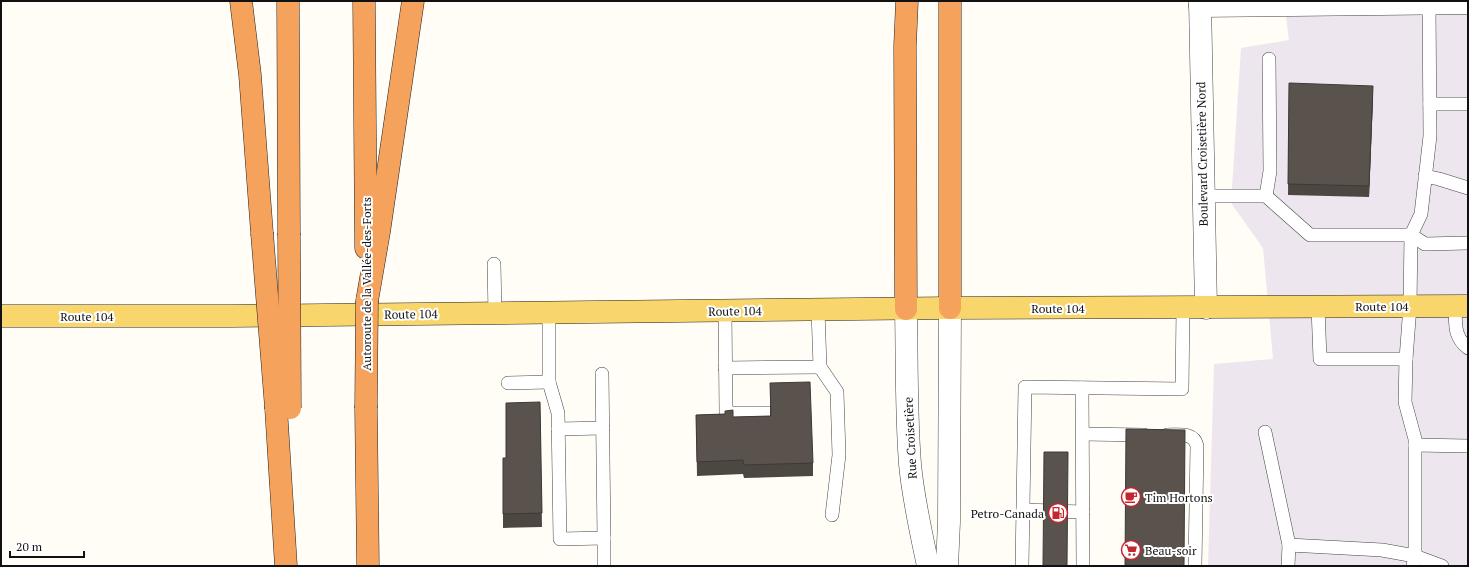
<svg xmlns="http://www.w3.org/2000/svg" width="1469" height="567" font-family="'PT Serif',serif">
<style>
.industrial{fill:#eee6ef}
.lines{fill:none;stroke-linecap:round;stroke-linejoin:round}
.service-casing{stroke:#444;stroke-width:14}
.minor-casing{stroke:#444;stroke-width:23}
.primary-casing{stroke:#222;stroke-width:23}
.motorway-casing{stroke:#222;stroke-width:23}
.service{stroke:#fff;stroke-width:13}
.minor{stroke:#fff;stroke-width:22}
.primary{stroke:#f9d66b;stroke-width:22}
.motorway{stroke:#f5a25d;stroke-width:22}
.motorway-bridge-casing{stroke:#222;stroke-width:23;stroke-linecap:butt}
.motorway-bridge{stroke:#f5a25d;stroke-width:22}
.wall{fill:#4d4742}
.shaded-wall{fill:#3f3936}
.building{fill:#5a524d;stroke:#3f3936}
.labels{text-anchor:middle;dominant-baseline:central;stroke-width:4;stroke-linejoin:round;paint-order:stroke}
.street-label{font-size:12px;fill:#111;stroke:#fff}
.poi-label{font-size:12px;fill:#111;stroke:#fff;text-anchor:start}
</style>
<rect width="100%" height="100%" fill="#fffdf5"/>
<!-- industrial -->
<path class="industrial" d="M1284 1H1468V566H1208L1214 364 1273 359 1263 248 1231 203 1241 48 1289 40Z"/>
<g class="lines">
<!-- service casing -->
<g class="service-casing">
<g id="service">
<path d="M1429 4 1430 136 1421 214 1411 235 1425 244 1468 243"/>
<path d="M1430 104H1468"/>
<path d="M1425 176 1439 179 1468 188"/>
<path d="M1203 196H1266L1310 235H1411L1410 306 1406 359H1320L1318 307"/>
<path d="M1266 196 1270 171 1269 59"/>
<path d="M494 264 495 314"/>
<path d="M1455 306C1456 324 1453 336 1468 348"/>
<path d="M725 311 726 413H770"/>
<path d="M1406 359 1405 402 1415 439V556L1413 566"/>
<path d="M820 367 837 392 839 455 832 515"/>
<path d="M725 368 820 367 818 310"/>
<path d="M549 382 558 413 560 539 604 538 602 374"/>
<path d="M508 383 549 382V313"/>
<path d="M1082 388 1083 566"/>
<path d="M558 429 603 428"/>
<path d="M1265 432 1289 545 1288 566"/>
<path d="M1083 434 1144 435"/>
<path d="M1167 435C1179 435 1194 432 1197 446L1195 566"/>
<path d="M1415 445 1468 446"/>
<path d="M1023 510 1083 512"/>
<path d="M604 538V566"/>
<path d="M1289 545 1382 550 1415 556 1442 566"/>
<path d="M1022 566 1025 387 1182 389 1183 308"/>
</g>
</g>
<!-- minor casing -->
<g class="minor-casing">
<g id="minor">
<path d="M1200 1 1206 308"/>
<path d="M1200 6 1468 3"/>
<path d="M906 309C907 360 906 413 910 464 913 498 921 532 928 566"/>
<path d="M947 566 949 522 950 308"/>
</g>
</g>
<!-- primary casing -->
<g class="primary-casing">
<path id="primary" d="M1 316H231L950 308 1468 306"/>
</g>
<!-- motorway casing -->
<g class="motorway-casing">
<g id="motorway">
<path d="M241 1 250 75 262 233"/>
<path d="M288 1 289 233"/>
<path d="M364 1 366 248"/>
<path d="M950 1V308"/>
<path d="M367 301 379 232 413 1"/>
<path d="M906 309 905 46 907 1"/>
<path d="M276 408 286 566"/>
<path d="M366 408 368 566"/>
</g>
</g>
<!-- service -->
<use href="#service" class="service"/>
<!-- minor -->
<use href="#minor" class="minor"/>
<!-- primary -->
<use href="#primary" class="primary"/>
<!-- motorway -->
<use href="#motorway" class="motorway"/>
<!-- motorway-bridge casing -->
<g class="motorway-bridge-casing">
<g id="motorway-bridge">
<path d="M262 233 276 408"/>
<path d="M289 233 290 408"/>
<path d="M366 408 367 301"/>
</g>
</g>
<!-- motorway-bridge -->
<use href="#motorway-bridge" class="motorway-bridge"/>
</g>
<!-- wall -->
<g class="wall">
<path d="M1289 83 1373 97 1369 197 1288 195Z"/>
<path d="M770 383 813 463V476L744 478 743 474 697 476 696 415 725 414 733 417 770 416Z"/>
<path d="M540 402 542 527 503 528V458H506Z"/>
</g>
<!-- shaded-wall -->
<path class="shaded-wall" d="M1373 86V97L1369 197V186Z"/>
<!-- building -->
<g class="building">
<path d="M1289 83 1373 86 1369 186 1288 184Z"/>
<path d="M810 382 813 463 744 465 743 460 697 462 696 415 725 414V411L733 410V417L771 416 770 383Z"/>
<path d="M540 402 542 513 503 514V458H506V403Z"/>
<path d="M1126 429 1185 430 1184 566H1125Z"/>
<path d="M1044 452H1068L1067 566H1043Z"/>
</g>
<!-- icons -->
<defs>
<g id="cafe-ring" transform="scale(1)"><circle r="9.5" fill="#fff" stroke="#c4262e" stroke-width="1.5"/><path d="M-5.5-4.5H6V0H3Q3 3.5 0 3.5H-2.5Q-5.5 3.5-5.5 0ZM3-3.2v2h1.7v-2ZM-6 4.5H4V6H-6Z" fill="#c4262e"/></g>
<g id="fuel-ring" transform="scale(1)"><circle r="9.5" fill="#fff" stroke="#c4262e" stroke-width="1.5"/><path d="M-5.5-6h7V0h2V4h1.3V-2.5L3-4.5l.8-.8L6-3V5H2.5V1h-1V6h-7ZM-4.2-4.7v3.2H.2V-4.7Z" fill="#c4262e"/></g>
<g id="supermarket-ring" transform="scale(1)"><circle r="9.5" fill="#fff" stroke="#c4262e" stroke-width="1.5"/><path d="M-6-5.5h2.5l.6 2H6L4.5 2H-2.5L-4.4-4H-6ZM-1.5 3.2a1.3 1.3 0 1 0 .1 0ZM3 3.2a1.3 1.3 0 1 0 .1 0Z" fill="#c4262e"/></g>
</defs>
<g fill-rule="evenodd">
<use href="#cafe-ring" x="1131" y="497"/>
<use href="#fuel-ring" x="1058" y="513"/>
<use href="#supermarket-ring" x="1131" y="550"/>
</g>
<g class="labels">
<!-- street labels -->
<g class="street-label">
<text transform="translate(1202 154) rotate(-91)">Boulevard Croisetière Nord</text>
<text transform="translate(366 284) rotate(-90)">Autoroute de la Vallée-des-Forts</text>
<text x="1382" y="306">Route 104</text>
<text x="1058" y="308">Route 104</text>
<text transform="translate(735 311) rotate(-1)">Route 104</text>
<text transform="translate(411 314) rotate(-1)">Route 104</text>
<text x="87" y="316">Route 104</text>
<text transform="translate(910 438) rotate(-93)">Rue Croisetière</text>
</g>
<!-- poi labels -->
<g class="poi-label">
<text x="1145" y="497">Tim Hortons</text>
<text x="1044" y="513" text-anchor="end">Petro-Canada</text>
<text x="1145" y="550">Beau-soir</text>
</g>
</g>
<!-- border -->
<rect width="1469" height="567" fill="none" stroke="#111111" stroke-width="4"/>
<!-- scale -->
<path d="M10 551v6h74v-6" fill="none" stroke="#111111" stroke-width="2"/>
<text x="16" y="551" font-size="12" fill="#111111" stroke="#ffffff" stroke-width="3" paint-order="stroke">20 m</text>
</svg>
